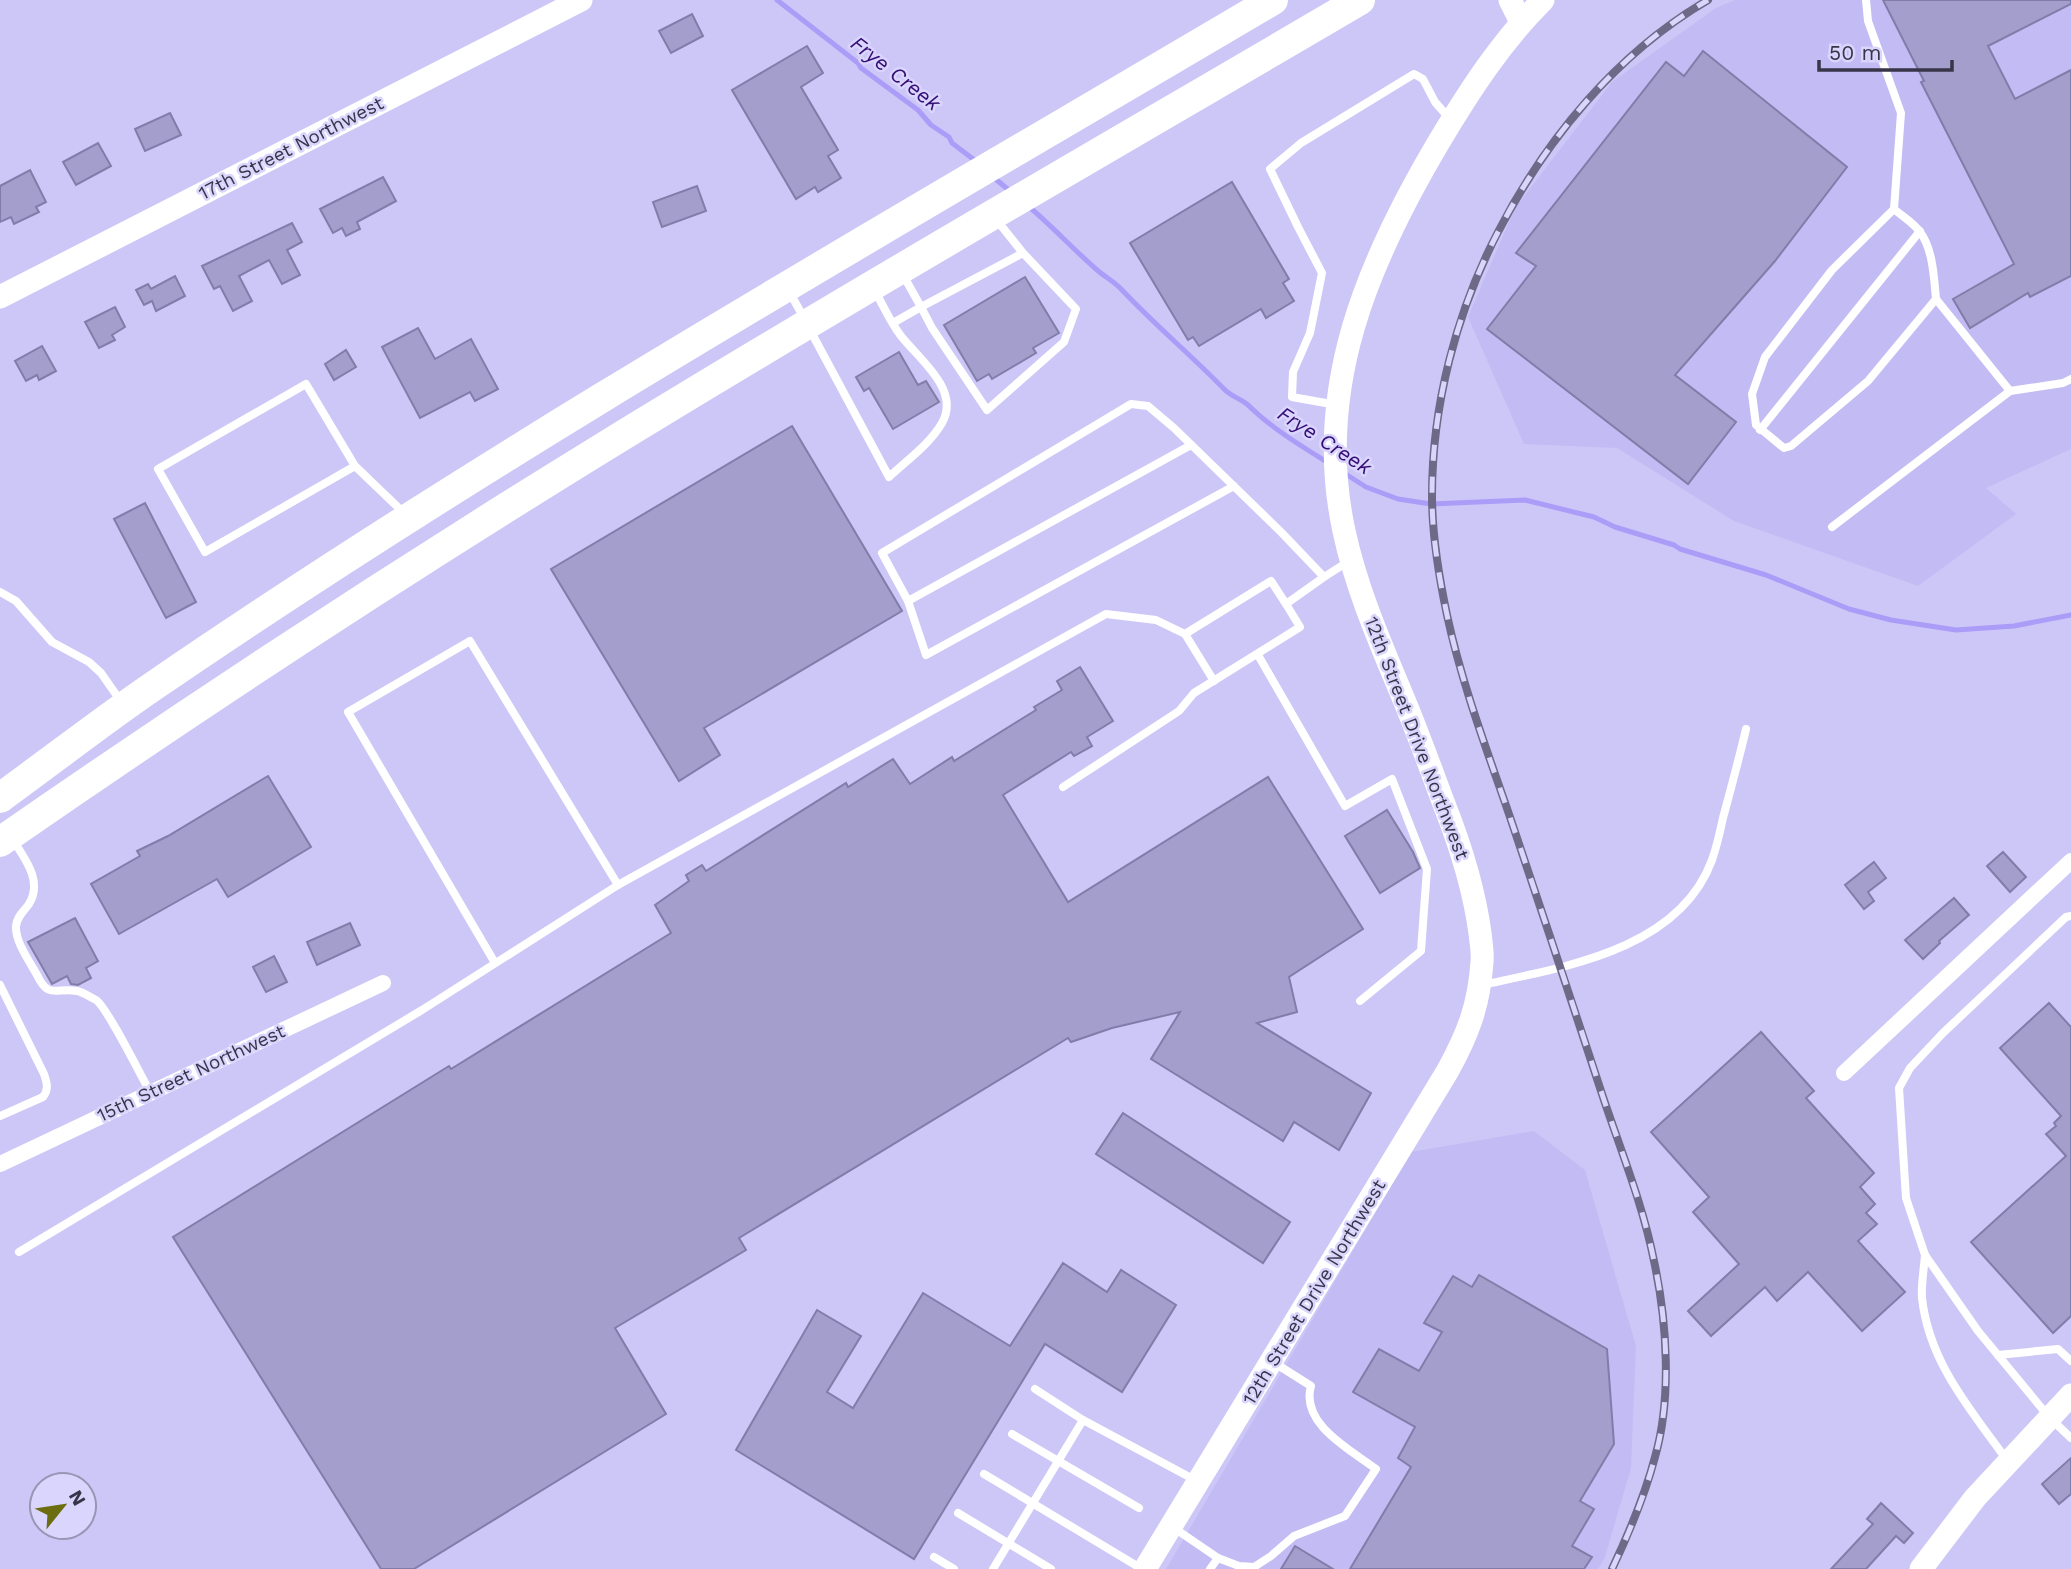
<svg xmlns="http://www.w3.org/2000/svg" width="2071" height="1569" font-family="'Work Sans',sans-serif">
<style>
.built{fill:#c3bbf3}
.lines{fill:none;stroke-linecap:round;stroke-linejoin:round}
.stream{stroke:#ab9cf8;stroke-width:5}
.building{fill:#a49ecd;stroke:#827ca9;stroke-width:2}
.lane{stroke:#fff;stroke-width:8}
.street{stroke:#fff;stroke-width:16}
.secondary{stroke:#fff;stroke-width:23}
.highway{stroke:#fff;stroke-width:30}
.rail-casing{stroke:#6d6987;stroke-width:8}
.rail{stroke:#dad5fd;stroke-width:5;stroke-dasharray:16;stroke-linecap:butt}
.labels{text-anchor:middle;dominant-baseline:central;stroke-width:5;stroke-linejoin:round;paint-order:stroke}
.street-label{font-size:19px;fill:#383549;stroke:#dad5fd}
.water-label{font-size:21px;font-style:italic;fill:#340e75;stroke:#dad5fd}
</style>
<rect width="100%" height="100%" fill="#cdc7f8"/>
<!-- built -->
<g class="built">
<path d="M1735 0H2071V449L1986 488 2016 514 1918 586 1734 521 1617 448 1524 444 1468 317 1515 208 1612 82 1716 8Z"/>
<path d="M1534 1131 1585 1170 1636 1346 1631 1468 1605 1557 1598 1569H1166L1411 1152Z"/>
</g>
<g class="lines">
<!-- stream -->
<g class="stream">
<path d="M777 0 858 63 861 68 918 110 931 125 949 137 952 143 977 162"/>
<path d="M992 176 1011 192"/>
<path d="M1027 205C1051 225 1073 249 1097 270 1105 277 1115 282 1122 290 1155 325 1192 356 1225 390 1231 396 1241 399 1248 405 1271 428 1301 446 1330 464"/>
<path d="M1344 473 1366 487 1398 499 1431 504 1525 500 1594 517 1615 527 1674 545 1680 549 1766 575 1849 609 1891 620 1956 630 2014 626 2071 615"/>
</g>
</g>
<!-- building -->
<g class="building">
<path d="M1883 0H2071V4L1988 46 2015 99 2071 70V276L2030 297 2028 293 1970 328 1953 299 2014 264 1921 82 1924 81Z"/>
<path d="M692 14 703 36 671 53 659 31Z"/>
<path d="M807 46 823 73 801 87 838 150 828 156 841 178 818 192 815 187 796 199 732 90Z"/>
<path d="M1703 51 1847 167 1775 261 1675 375 1736 422 1688 484 1487 329 1536 266 1516 253 1666 62 1684 76Z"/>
<path d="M170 113 181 135 145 151 135 129Z"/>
<path d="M98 143 111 166 76 185 63 162Z"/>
<path d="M30 170 46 202 36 207 39 212 14 224 11 217 0 222V186Z"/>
<path d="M383 177 396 201 357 222 360 229 346 236 342 228 333 233 320 209Z"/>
<path d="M1232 182 1289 279 1283 283 1294 301 1266 318 1261 309 1199 346 1193 337 1188 340 1130 243Z"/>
<path d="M697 186 706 211 662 227 653 202Z"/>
<path d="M292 223 302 242 287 250 300 275 282 284 269 260 239 276 252 301 233 311 220 286 214 289 202 266Z"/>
<path d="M175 276 185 296 156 311 152 301 144 305 136 290 148 284 151 289Z"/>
<path d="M1025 277 1059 333 1033 348 1036 353 992 379 989 374 977 381 944 325Z"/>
<path d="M115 307 125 327 112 335 115 340 99 348 85 322Z"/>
<path d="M418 328 435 359 471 339 498 389 475 401 470 392 420 418 382 347Z"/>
<path d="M42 346 56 371 39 380 37 375 26 381 15 361Z"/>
<path d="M346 350 356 367 334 380 325 364Z"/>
<path d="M899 352 918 385 926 381 939 402 893 429 869 388 864 391 856 377Z"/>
<path d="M792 426 902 611 704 728 720 755 679 781 551 569Z"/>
<path d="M145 503 196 602 166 618 114 519Z"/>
<path d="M1080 667 1113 721 1087 737 1092 746 1074 756 1071 752 1003 795 1068 902 1268 777 1363 929 1289 977 1297 1012 1257 1023 1371 1093 1339 1150 1294 1122 1283 1141 1151 1059 1180 1012 1112 1028 1071 1042 1068 1038 739 1238 746 1250 615 1328 666 1414 414 1569H381L173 1237 449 1066 451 1069 671 933 655 905 689 881 686 875 702 865 706 871 846 783 848 787 893 759 910 784 952 757 954 761 1036 710 1034 707 1062 690 1057 681Z"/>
<path d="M268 776 311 847 228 897 217 879 119 934 91 884 140 856 137 851 168 836Z"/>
<path d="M1387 810 1413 852 1420 868 1380 893 1345 836Z"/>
<path d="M2003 852 2026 877 2010 892 1987 866Z"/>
<path d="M1874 862 1886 878 1868 892 1874 901 1864 909 1845 885Z"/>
<path d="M1954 898 1969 915 1939 941 1940 943 1923 959 1905 940Z"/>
<path d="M75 918 98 961 86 968 91 978 78 985 71 984 67 976 52 984 28 942Z"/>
<path d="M350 923 360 945 317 965 307 942Z"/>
<path d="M274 956 287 982 266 992 253 967Z"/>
<path d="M2049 1003 2071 1027V1316L2053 1333 1971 1242 2066 1156 2046 1134 2056 1126 2054 1123 2061 1116 2000 1048Z"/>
<path d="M1761 1032 1814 1091 1806 1098 1874 1173 1860 1187 1875 1204 1866 1213 1877 1224 1858 1241 1905 1292 1862 1331 1808 1272 1777 1301 1765 1287 1711 1336 1688 1311 1739 1264 1693 1212 1709 1197 1651 1132Z"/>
<path d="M1123 1113 1290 1222 1263 1263 1096 1154Z"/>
<path d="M1063 1263 1107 1292 1121 1270 1176 1305 1122 1392 1045 1344 914 1559 736 1450 817 1310 861 1336 827 1392 853 1408 923 1293 1010 1346Z"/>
<path d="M1479 1275 1607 1349 1614 1444 1580 1501 1594 1509 1572 1546 1592 1557 1584 1569H1350L1411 1467 1398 1458 1415 1427 1353 1392 1379 1349 1419 1371 1442 1332 1424 1323 1453 1276 1472 1287Z"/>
<path d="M2071 1458V1494L2059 1504 2042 1484Z"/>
<path d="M1881 1503 1913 1533 1904 1543 1896 1536 1866 1569H1831L1873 1524 1867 1519Z"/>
<path d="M1295 1546 1333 1569H1281Z"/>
</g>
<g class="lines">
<!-- lane -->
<g class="lane">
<path d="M1866 0 1868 21 1901 113 1894 209 1832 270 1765 357 1752 394 1756 425 1784 448 1791 446 1868 381 1936 299C1934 278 1933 249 1920 232 1914 223 1902 216 1894 209"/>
<path d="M995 218 1023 253 1076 309 1064 342 987 410 932 328 921 307 1023 253"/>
<path d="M790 293 804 318"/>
<path d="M893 323 921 307 902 273"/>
<path d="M810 330 889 477C906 461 930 444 942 423 961 390 919 359 901 336 890 322 883 305 874 289"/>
<path d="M2010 391 2063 383 2071 379"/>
<path d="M1337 405 1292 397 1293 372 1310 333 1322 273 1298 227 1270 169 1301 143 1414 74 1423 79 1435 102 1450 119"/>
<path d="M1760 430 1920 231"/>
<path d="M355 466 205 552 158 469 306 384 355 466 405 514"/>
<path d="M1234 486 926 655 908 601 882 553 1131 404 1148 406 1174 428 1281 532 1324 577 1349 561"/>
<path d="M1832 527 2010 391 1936 299"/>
<path d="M0 592 16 601 52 642 89 662 101 673 122 703"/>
<path d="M908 601 1191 445"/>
<path d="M1185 634 1214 681"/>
<path d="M1258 655 1345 806 1392 779 1427 869 1421 951 1360 1001"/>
<path d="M1063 787 1179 711 1194 693 1300 627 1286 604"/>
<path d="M13 840C25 859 43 881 29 904 24 911 17 916 16 926 15 942 30 962 37 975 49 1000 56 987 77 991 83 992 90 997 96 1000 107 1007 141 1076 150 1092"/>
<path d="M2071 916 2066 917 1943 1033 1910 1068 1899 1088 1906 1198 1925 1255 1978 1331 2049 1417 2071 1438"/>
<path d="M495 963 348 712 470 641 618 885"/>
<path d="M0 985 44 1074C47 1083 49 1089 43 1097L0 1116"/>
<path d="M1482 985C1564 967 1679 950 1712 860 1717 846 1720 832 1723 818 1731 788 1739 759 1746 729"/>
<path d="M19 1252 422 1010 618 885 1106 614 1156 620 1185 634 1271 581 1286 604 1324 577"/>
<path d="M1925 1255C1924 1269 1921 1284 1922 1298 1929 1362 1970 1409 2006 1459"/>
<path d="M1998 1355 2058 1349 2071 1361"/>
<path d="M1035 1389 1083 1420"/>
<path d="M1012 1434 1139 1508"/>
<path d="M984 1474 1142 1569"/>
<path d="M958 1513 1051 1569"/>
<path d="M1174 1528 1218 1558 1210 1569"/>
<path d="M934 1557 954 1569"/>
<path d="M1218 1558 1239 1566 1254 1567 1271 1556 1294 1536 1345 1516 1376 1469C1351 1450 1300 1424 1311 1386L1273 1362"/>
<path d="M993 1569 1083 1420 1195 1480"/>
</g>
<!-- street -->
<g class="street">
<path d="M1844 1073 2071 861"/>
<path d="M0 1164 383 983"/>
</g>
<!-- secondary -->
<g class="secondary">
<path d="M1510 0 1521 22"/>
<path d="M0 297 581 0"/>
<path d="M1145 1569 1447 1072C1468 1034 1479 1006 1482 962 1483 953 1481 943 1480 933 1474 888 1461 847 1444 804 1432 772 1420 739 1407 707 1383 649 1357 592 1344 531 1313 388 1368 261 1440 140 1470 90 1501 42 1543 0"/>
<path d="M1921 1569 1975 1498 2071 1395"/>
</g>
<!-- highway -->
<g class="highway">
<path d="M0 798C51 761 101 722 152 687 514 439 896 223 1273 0"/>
<path d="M0 842C196 706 396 575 599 450 850 296 1106 149 1360 0"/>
</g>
<!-- rail casing -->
<g class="rail-casing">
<path id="rail" d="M1612 1569C1629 1533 1645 1495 1655 1457 1672 1398 1667 1321 1654 1261 1643 1205 1621 1151 1603 1097 1573 1005 1542 912 1511 820 1488 753 1462 685 1447 615 1439 577 1432 536 1432 496 1432 405 1456 313 1498 232 1546 139 1617 53 1708 0"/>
</g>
<!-- rail -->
<use href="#rail" class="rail"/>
</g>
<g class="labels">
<!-- street labels -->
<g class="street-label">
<text transform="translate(291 148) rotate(-27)">17th Street Northwest</text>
<text transform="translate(1417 738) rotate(69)">12th Street Drive Northwest</text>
<text transform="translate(191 1073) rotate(-25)">15th Street Northwest</text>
<text transform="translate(1314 1292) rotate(-59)">12th Street Drive Northwest</text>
</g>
<!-- water labels -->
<g class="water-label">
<text transform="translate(896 73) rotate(38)">Frye Creek</text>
<text transform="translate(1325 440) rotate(33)">Frye Creek</text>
</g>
</g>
<!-- north arrow -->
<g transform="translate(63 1506) rotate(60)"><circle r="33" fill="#dad5fd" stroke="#9995b5" stroke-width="2"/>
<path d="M0-5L12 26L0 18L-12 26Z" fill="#6c6d0f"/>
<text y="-10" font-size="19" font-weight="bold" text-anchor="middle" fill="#383549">N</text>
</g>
<!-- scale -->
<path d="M1819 60v10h133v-10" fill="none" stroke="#383549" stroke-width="3.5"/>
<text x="1829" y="60" font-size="21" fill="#383549" stroke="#dad5fd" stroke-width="5" paint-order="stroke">50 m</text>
</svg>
